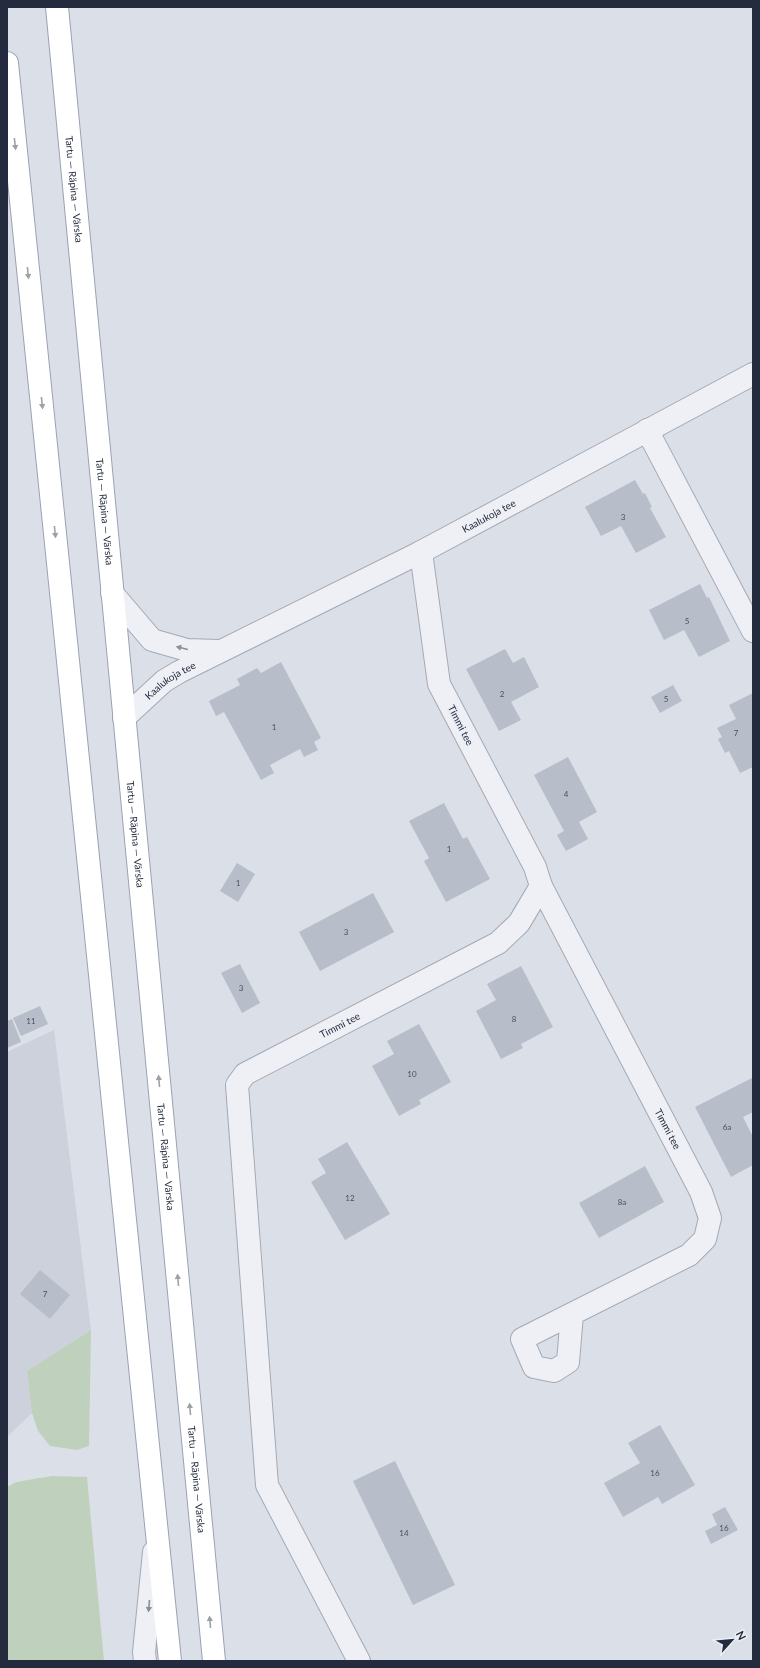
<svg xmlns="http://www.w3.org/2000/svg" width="760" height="1668" font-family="Lato,sans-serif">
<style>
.built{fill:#cdd1dc}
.green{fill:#bfd1bc}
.building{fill:#b8bdca}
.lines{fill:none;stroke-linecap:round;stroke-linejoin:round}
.minor-casing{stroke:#a4a9b4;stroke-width:24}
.major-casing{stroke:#9aa2b3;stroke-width:24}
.minor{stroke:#eef0f5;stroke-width:22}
.major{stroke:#fff;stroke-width:22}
.oneway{fill:#9ca0a8}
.oneway2{fill:#898e9a}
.labels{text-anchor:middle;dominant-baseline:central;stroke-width:4;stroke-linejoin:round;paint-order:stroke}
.number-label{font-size:8px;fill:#495061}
.street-label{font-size:10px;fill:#242b3e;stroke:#eaeef5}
</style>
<rect width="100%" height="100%" fill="#dbdfe7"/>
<!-- built -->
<path class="built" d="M54 1030 91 1330 27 1371 32 1413 7 1437V1052Z"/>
<!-- green -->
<g class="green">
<path d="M91 1330 89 1446 77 1450 50 1446 38 1431 32 1413 27 1371Z"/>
<path d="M52 1476 87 1477 104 1661H7V1487L16 1482Z"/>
</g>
<!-- building -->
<g class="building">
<path d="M635 480 643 494 645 493 652 507 650 508 666 537 636 553 621 526 601 536 585 507Z"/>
<path d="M700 584 707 598 709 597 730 641 699 657 684 630 664 640 649 610Z"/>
<path d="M505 649 513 663 524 657 539 687 511 702 521 720 499 731 466 669Z"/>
<path d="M281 662 321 738 314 742 318 750 304 757 300 749 270 765 274 773 261 780 224 712 216 716 209 701 240 685 237 679 257 668 261 673Z"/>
<path d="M673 685 682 701 660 713 651 697Z"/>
<path d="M753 693V767L740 773 729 751 725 753 718 739 722 737 717 728 736 719 729 705Z"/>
<path d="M568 757 597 812 579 822 588 839 566 851 557 835 564 831 534 775Z"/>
<path d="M444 803 463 839 467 837 490 879 446 902 424 861 429 858 409 821Z"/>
<path d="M237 863 255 874 238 902 220 891Z"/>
<path d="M373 893 394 932 320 971 299 932Z"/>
<path d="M240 964 260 1003 242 1013 221 973Z"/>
<path d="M521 966 553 1027 521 1044 523 1048 501 1059 476 1011 496 1000 487 984Z"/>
<path d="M40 1006 48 1024 21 1036 13 1018Z"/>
<path d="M12 1019 21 1042 7 1048V1021Z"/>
<path d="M419 1024 451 1082 419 1100 421 1104 399 1116 372 1066 394 1054 387 1041Z"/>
<path d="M752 1078 753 1112 743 1117 753 1137V1165L731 1177 695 1107Z"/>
<path d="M347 1142 390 1214 345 1240 311 1182 326 1173 318 1159Z"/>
<path d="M645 1166 664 1202 599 1238 579 1203Z"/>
<path d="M40 1270 70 1295 50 1319 20 1294Z"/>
<path d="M660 1425 695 1485 662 1504 658 1497 623 1517 604 1483 640 1463 628 1443Z"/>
<path d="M395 1461 455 1585 413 1605 353 1481Z"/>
<path d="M725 1507 738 1530 711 1544 705 1531 717 1525 712 1514Z"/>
</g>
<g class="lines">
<!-- minor casing -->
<g class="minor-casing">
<g id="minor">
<path d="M647 430 753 631"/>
<path d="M112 593 152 640 187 650 218 651"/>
<path id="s1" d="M124 718 164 681 179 672 421 552 753 374"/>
<path id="s2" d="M541 886 701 1192 710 1218 705 1239 689 1255 522 1339 534 1367 554 1371 568 1362 572 1314"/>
<path d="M145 1661 144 1652 154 1552"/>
<path id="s3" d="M359 1661 267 1485 237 1085 245 1074 498 943 519 923 541 886 535 867 439 684 421 552"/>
</g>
</g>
<!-- major casing -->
<g class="major-casing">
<g id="major">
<path id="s4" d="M57 7 214 1661"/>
<path d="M7 63 170 1661"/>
</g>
</g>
<!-- minor -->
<use href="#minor" class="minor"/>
<!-- major -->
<use href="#major" class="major"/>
</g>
<!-- one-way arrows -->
<defs><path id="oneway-solid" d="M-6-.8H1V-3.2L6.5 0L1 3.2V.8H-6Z"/></defs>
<g class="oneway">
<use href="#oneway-solid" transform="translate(15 144) rotate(84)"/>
<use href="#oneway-solid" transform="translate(28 273) rotate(84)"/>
<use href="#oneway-solid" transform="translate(42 403) rotate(84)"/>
<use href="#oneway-solid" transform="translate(55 532) rotate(84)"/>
<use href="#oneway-solid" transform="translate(159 1081) rotate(-95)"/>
<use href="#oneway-solid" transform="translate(178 1280) rotate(-95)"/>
<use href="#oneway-solid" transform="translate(190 1409) rotate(-95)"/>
<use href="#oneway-solid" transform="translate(210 1622) rotate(-95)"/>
</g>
<g class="oneway2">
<use href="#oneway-solid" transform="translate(182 648) rotate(-166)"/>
<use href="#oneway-solid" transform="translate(149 1606) rotate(95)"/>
</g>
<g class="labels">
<!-- number labels -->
<g class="number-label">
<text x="623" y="517">3</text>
<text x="687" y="621">5</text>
<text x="502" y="694">2</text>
<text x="666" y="699">5</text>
<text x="274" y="727">1</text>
<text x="736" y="733">7</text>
<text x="566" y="794">4</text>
<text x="449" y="849">1</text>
<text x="238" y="883">1</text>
<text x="346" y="932">3</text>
<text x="241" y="988">3</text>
<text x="514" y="1019">8</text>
<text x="31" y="1021">11</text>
<text x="412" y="1074">10</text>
<text x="727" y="1127">6a</text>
<text x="350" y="1198">12</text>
<text x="622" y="1202">8a</text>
<text x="45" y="1294">7</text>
<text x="655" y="1473">16</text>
<text x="724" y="1528">16</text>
<text x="404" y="1533">14</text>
</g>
<!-- street labels -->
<g class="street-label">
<text stroke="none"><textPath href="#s4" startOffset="183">Tartu — Räpina — Värska</textPath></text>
<text stroke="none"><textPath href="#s4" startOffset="507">Tartu — Räpina — Värska</textPath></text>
<text stroke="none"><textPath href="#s1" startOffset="419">Kaalukoja tee</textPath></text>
<text stroke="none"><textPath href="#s1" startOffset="60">Kaalukoja tee</textPath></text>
<text transform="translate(461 725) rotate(63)">Timmi tee</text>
<text stroke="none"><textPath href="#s4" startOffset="831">Tartu — Räpina — Värska</textPath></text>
<text stroke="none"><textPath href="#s3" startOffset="720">Timmi tee</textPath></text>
<text stroke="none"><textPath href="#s2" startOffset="274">Timmi tee</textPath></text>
<text stroke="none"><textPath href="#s4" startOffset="1155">Tartu — Räpina — Värska</textPath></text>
<text stroke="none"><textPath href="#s4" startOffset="1479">Tartu — Räpina — Värska</textPath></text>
</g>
</g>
<!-- border -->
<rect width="760" height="1668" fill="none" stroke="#242b3e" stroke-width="16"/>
<!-- north arrow -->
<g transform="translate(732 1640) rotate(63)" stroke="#eaeef5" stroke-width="3" paint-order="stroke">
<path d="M0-3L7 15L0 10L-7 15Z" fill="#242b3e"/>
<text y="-6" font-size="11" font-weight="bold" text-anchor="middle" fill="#242b3e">N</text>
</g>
</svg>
